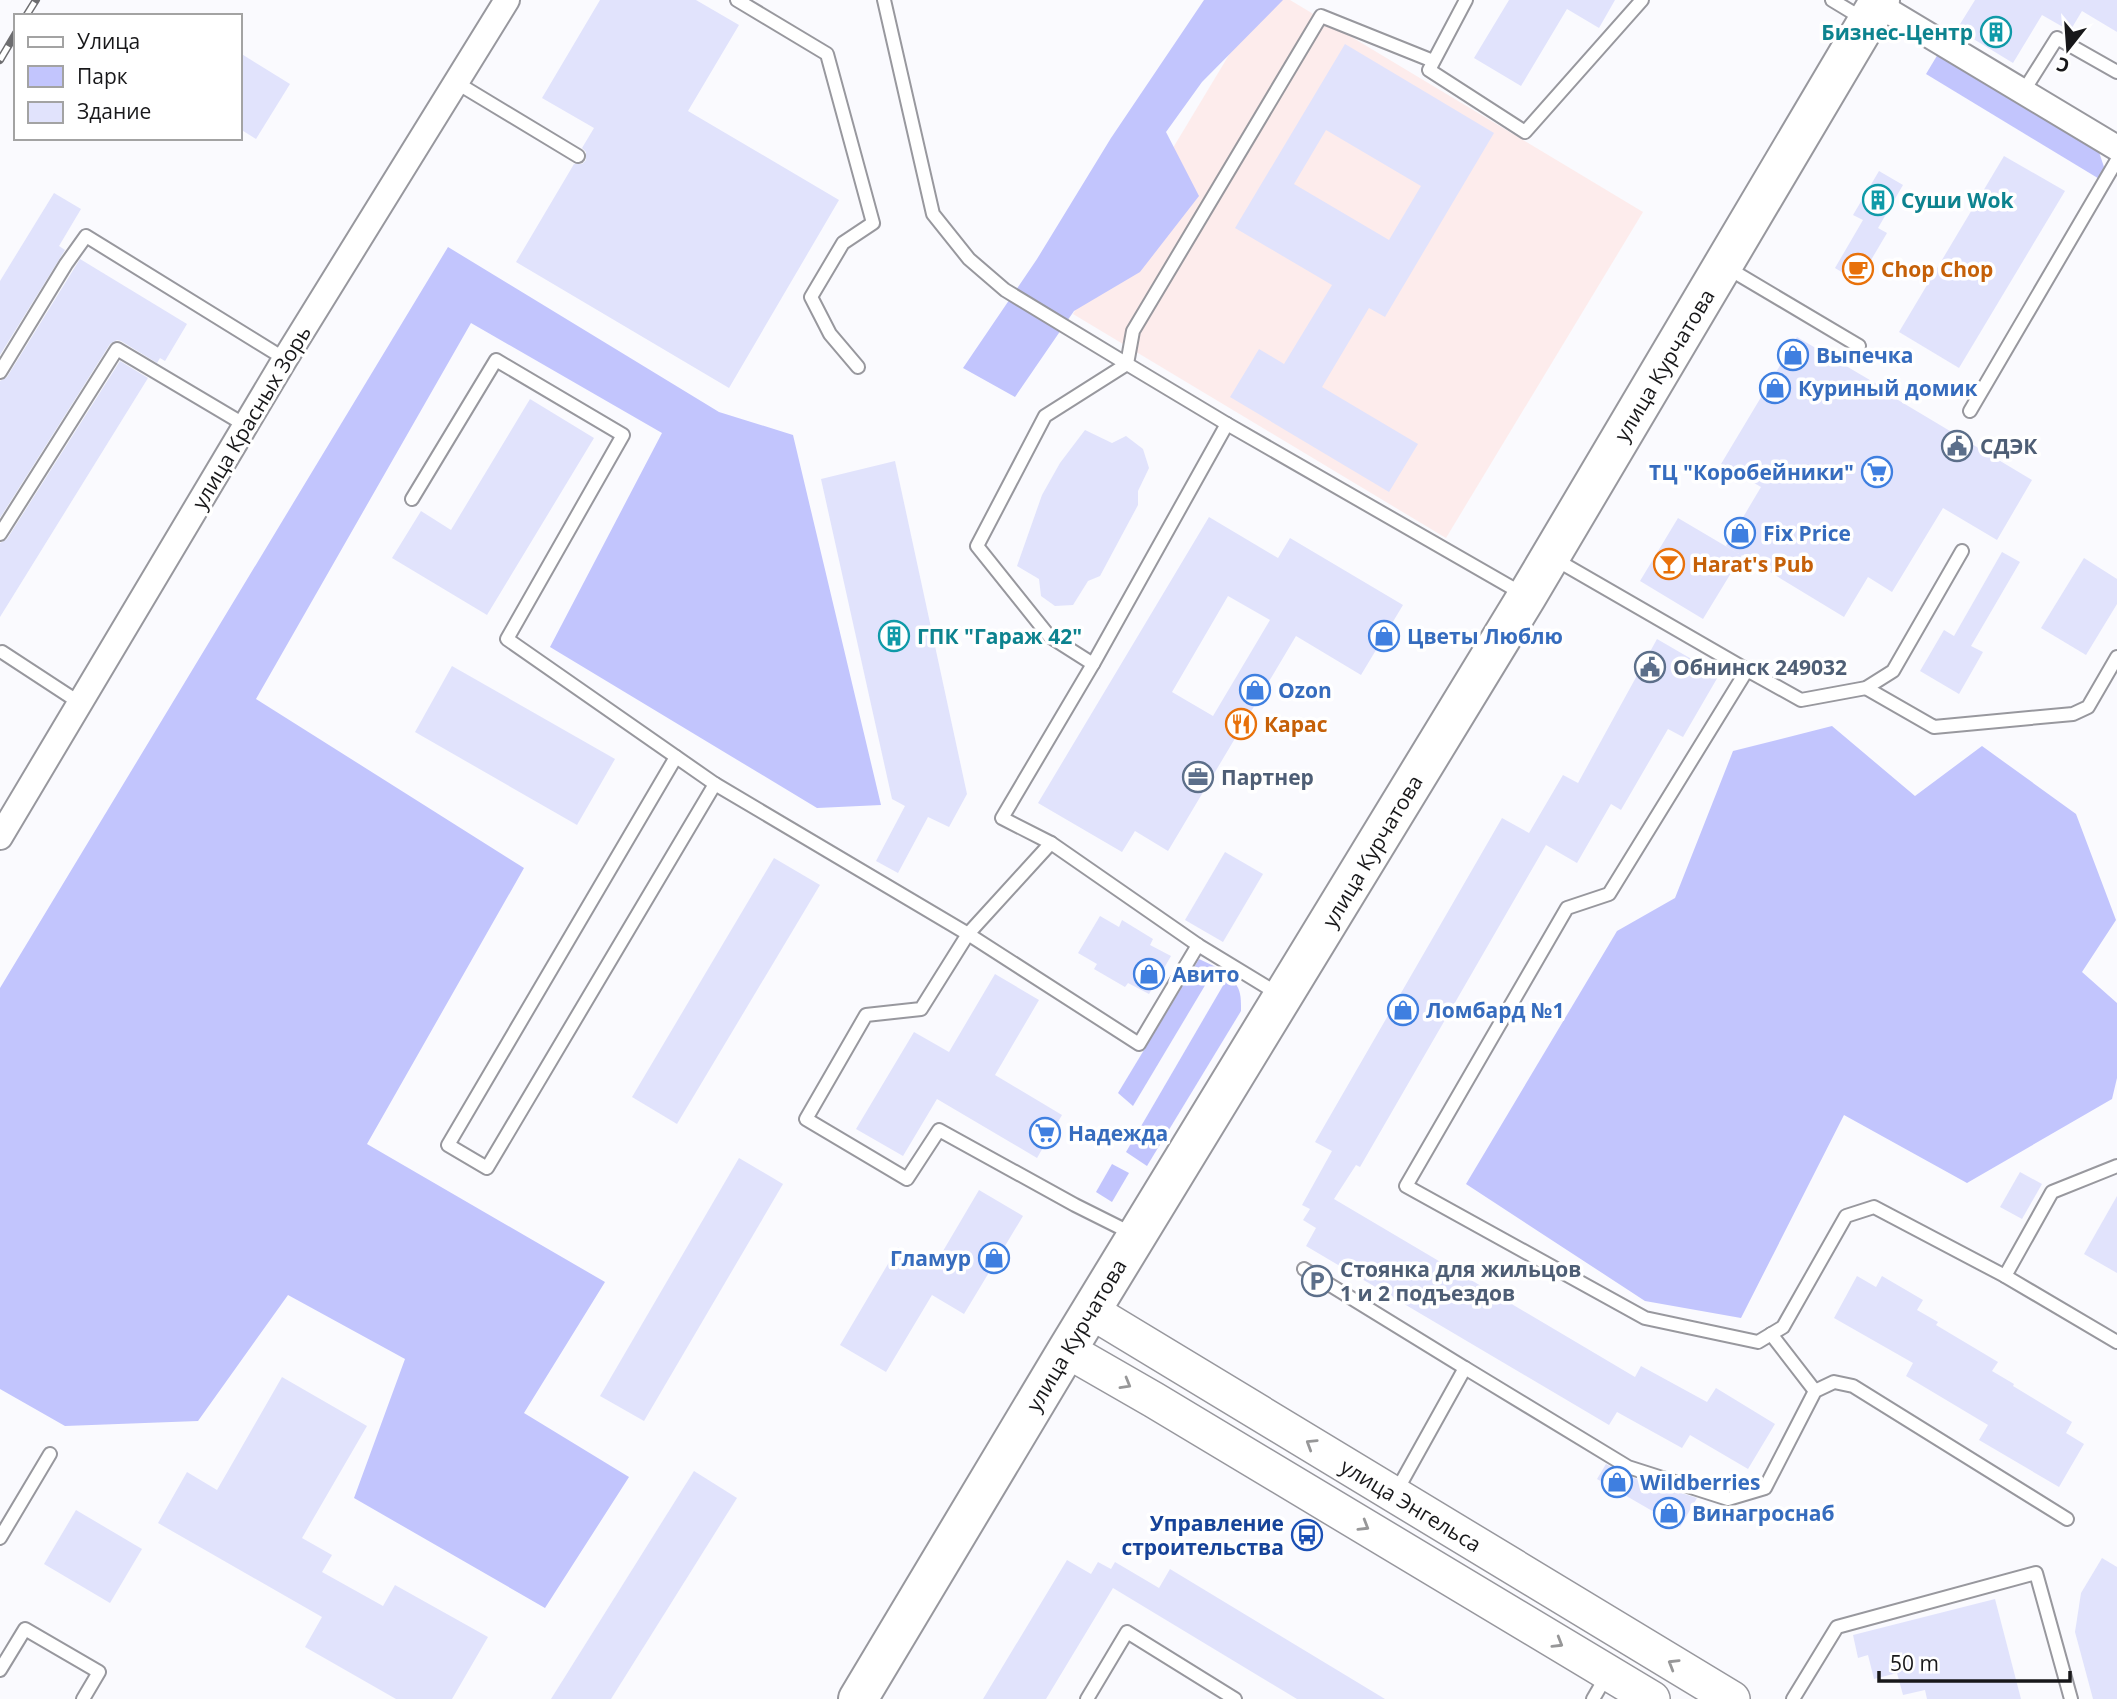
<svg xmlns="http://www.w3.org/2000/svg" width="2117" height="1699" font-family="'Open Sans',sans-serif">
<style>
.education{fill:#fdecec}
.green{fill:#c2c5fd}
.building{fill:#e1e3fc;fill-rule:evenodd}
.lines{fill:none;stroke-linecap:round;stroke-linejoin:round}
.service-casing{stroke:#98989e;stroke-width:16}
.minor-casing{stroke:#98989e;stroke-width:28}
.secondary-casing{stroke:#98989e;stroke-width:38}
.primary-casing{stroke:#98989e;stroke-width:42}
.service{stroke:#fff;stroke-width:12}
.minor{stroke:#fff;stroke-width:24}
.secondary{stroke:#fff;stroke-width:35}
.primary{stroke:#fff;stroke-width:38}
.rail-casing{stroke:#6d6d70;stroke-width:8}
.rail{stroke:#fff;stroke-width:5;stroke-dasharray:16;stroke-linecap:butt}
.oneway{stroke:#979798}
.labels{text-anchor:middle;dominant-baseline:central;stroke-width:7;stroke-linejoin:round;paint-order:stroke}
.culture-label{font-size:21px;font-weight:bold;fill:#0d838f;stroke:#fff;text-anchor:start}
.food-label{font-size:21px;font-weight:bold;fill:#c56008;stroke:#fff;text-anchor:start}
.shop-label{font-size:21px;font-weight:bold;fill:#366cbe;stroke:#fff;text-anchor:start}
.street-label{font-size:21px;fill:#18181a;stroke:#fff}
.service-label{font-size:21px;font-weight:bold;fill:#4e5e75;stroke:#fff;text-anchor:start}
.transit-label{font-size:21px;font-weight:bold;fill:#164399;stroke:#fff;text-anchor:end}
</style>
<rect width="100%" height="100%" fill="#fafafe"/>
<!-- education -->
<path class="education" d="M1262 0H1290L1643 212 1446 538 1073 314Z"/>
<!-- green -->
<g class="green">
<path d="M1204 0H1283L1202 82 1166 132 1199 196 1140 272 1074 311 1015 397 963 368 1037 259 1111 138Z"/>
<path d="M1938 54 2099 152 2104 167 2101 180 1926 74Z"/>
<path d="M448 247 719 412 793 435 881 805 817 808 550 647 662 433 471 323 256 699 524 868 367 1144 605 1282 524 1413 629 1477 545 1608 354 1498 405 1359 288 1295 198 1421 65 1426 0 1389V988Z"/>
<path d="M1832 726 1915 796 1982 746 2076 814 2116 920 2082 972 2117 1003V1078L2112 1099 1967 1183 1844 1115 1741 1318 1645 1301 1466 1184 1617 931 1675 898 1733 751Z"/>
<path d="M1199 959 1216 967 1133 1106 1118 1093Z"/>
<path d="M1228 977C1241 986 1241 995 1241 1011L1147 1166 1126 1152Z"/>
<path d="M1112 1164 1129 1173 1112 1202 1096 1192Z"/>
</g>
<!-- building -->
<g class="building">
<path d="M600 0H696L739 25 688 111 839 200 729 388 516 262 574 164H582L586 160V152L582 148 594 128 542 98Z"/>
<path d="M1509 0H1615L1599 28 1567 9 1521 86 1474 58Z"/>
<path d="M1975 0H2117V32L2082 11 2070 31 2042 15 2013 63 1957 29Z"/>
<path d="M1345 44 1494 133 1385 317 1369 308 1322 387 1418 444 1389 492 1230 397 1259 349 1284 364 1332 285 1235 228ZM1326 130 1421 186 1389 240 1294 184Z"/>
<path d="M240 53 290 84 256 139 240 129Z"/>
<path d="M2004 156 2065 191 1959 368 1899 332Z"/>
<path d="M1879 171 1903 185 1878 228 1887 233 1858 282 1835 268 1863 220 1853 215Z"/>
<path d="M54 193 81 209 59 246 65 250 0 355V281Z"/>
<path d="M80 259 187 324 165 361 160 358 157 363 121 341 117 340 110 344 0 518V381L7 377Z"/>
<path d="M1797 337 1880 386 1878 388 2032 480 1997 540 1943 508 1892 592 1868 577 1844 617 1742 555 1703 619 1640 581 1678 518 1739 554 1726 546 1761 487 1721 464Z"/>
<path d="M120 361 148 378 0 617V543L7 539Z"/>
<path d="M530 399 594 438 487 615 392 558 421 511 451 530Z"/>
<path d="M1085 430 1112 443 1126 436 1143 449 1149 468 1138 491V505L1100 576 1088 581 1073 605 1055 606 1041 596 1039 579 1017 566 1042 495 1060 463Z"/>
<path d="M895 461 967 794 949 827 928 817 898 873 876 861 905 806 892 799 821 479Z"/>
<path d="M1209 517 1278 558 1290 538 1403 605 1361 675 1296 636 1168 851 1135 831 1122 852 1038 803ZM1228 596 1270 620 1213 716 1172 692Z"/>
<path d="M2002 552 2020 562 1971 646 1983 652 1959 694 1920 671 1944 630 1954 636Z"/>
<path d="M2084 558 2117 579V604L2086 655 2041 628Z"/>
<path d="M1657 639 1719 675 1683 737 1668 729 1621 810 1611 804 1577 863 1546 845 1360 1167 1356 1165 1334 1199 1635 1377 1641 1366 1707 1402 1716 1388 1775 1424 1748 1469 1690 1435 1682 1448 1617 1412 1609 1425 1306 1246 1316 1228 1303 1220 1310 1209 1302 1205 1332 1151 1315 1142 1502 818 1529 833 1563 775 1578 783Z"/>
<path d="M452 666 615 759 577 825 415 732Z"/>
<path d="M1225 852 1263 874 1223 942 1185 920Z"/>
<path d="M774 858 820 885 677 1124 632 1097Z"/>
<path d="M1100 916 1119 927 1122 920 1153 939 1150 945 1171 956 1149 994 1128 983 1125 987 1094 969 1097 964 1078 953Z"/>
<path d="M995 974 1039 1000 995 1075 1062 1115 1037 1158 937 1099 903 1156 856 1129 914 1032 949 1052Z"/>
<path d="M739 1158 783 1184 644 1421 600 1396Z"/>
<path d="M2020 1172 2042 1184 2022 1219 2000 1207Z"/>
<path d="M979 1190 1023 1216 964 1314 932 1295 886 1372 840 1345 898 1247 933 1268Z"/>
<path d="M2117 1196V1273L2084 1254Z"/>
<path d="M1857 1276 1876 1287 1882 1276 1923 1300 1917 1310 1938 1322 1936 1325 1998 1362 1992 1371 2014 1384 2013 1386 2072 1422 2066 1433 2084 1444 2059 1487 1979 1440 1988 1425 1906 1376 1913 1363 1834 1318Z"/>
<path d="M282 1377 367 1426 302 1538 332 1555 322 1572 383 1606 395 1585 488 1637 452 1699H396L305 1647 322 1617 158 1523 187 1472 217 1490Z"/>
<path d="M1606 1464 1625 1475 1697 1498 1680 1527 1597 1479Z"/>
<path d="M694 1471 737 1498 611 1699H551Z"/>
<path d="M76 1510 142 1549 110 1603 44 1564Z"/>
<path d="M2102 1558 2117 1567V1699H2093L2075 1632 2081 1593Z"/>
<path d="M1067 1560 1091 1574 1098 1562 1111 1569 1115 1562 1159 1588 1170 1569 1385 1699H1297L1113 1588 1046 1699H983Z"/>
<path d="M1995 1599 2021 1699H1927L1925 1690 1903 1695 1897 1673 1874 1679 1868 1655 1858 1658 1853 1635Z"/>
</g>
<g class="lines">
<!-- service casing -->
<g class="service-casing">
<g id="service">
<path d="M737 0 827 54 873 223 843 243 811 297 830 334 858 367"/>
<path d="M884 0 933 214 969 259 1005 290 1127 364 1045 416 977 546 1049 636 1093 664"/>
<path d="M1466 0 1429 70 1525 132 1642 0"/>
<path d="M1832 0 1865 20"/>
<path d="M1433 61 1321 16 1133 331 1127 364 1227 424 1523 594"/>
<path d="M457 83 578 156"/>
<path d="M2023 92 2057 38 2117 72"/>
<path d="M1726 267 1859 346"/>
<path d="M0 372 66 264 86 236 285 359"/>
<path d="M1970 411 2117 160"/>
<path d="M1227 424 1093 664 1002 818 1051 843 1198 945 1280 995"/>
<path d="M412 499 496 360 623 435 507 639 715 784 968 934 921 1009 866 1015 806 1119 907 1179 939 1130 1075 1205 1133 1234"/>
<path d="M0 534 117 349 245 425"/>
<path d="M1962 551 1893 671 1866 688 1801 700 1747 670 1609 894 1567 908 1406 1186 1645 1318 1758 1342 1783 1327 1846 1216 1874 1207 2005 1276"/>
<path d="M1553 558 1747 670"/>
<path d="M2 652 80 703"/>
<path d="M1866 688 1934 727 2073 714 2088 707 2117 657"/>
<path d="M676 757 448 1145 487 1168 715 784"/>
<path d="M1051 843 968 934 1139 1044 1198 945"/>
<path d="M2117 1166 2052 1192 2005 1276 2117 1342"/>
<path d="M1304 1269 1465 1368"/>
<path d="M1771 1334 1815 1391"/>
<path d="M1396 1492 1465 1368 1628 1467 1728 1499 1765 1488 1815 1391 1834 1382 1853 1386 2067 1519"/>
<path d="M0 1538 50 1454"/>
<path d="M0 1670 25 1629 99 1672 83 1699"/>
<path d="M1087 1699 1127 1632 1235 1699"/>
<path d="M1593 1699 1607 1675"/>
<path d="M1793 1699 1837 1627 2036 1573 2071 1699"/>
</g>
</g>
<!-- minor casing -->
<g class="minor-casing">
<g id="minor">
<path d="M1877 4 2117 148"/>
<path d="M0 837 285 359 507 0"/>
</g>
</g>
<!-- secondary casing -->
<g class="secondary-casing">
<g id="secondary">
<path d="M1091 1311 1732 1699"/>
<path d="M1067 1350 1154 1400 1652 1699"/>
</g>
</g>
<!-- primary casing -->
<g class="primary-casing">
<path id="primary" d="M858 1699 1067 1350 1527 596 1880 0"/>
</g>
<!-- service -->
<use href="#service" class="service"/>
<!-- minor -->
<use href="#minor" class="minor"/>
<!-- secondary -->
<use href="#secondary" class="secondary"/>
<!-- primary -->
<use href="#primary" class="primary"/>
<!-- rail casing -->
<g class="rail-casing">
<g id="rail">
<path d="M26 16 36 0"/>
<path d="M0 60 16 33"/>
</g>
</g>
<!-- rail -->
<use href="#rail" class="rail"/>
</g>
<!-- one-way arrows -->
<defs><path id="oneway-chevron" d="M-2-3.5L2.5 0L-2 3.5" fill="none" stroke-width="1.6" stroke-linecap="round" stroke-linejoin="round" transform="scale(1.75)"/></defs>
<g class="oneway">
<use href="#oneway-chevron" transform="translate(1126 1384) rotate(30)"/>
<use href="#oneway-chevron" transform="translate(1311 1444) rotate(-148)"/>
<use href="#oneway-chevron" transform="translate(1364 1526) rotate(31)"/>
<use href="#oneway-chevron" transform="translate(1558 1643) rotate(31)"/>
<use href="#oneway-chevron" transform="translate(1673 1664) rotate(-149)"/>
</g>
<!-- icons -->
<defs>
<g id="building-ring" transform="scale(1.575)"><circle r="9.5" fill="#fff" stroke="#0f9aa8" stroke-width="1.5"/><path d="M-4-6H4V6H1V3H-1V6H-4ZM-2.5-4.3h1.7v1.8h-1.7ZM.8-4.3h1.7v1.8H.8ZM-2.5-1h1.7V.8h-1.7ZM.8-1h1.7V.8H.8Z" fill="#0f9aa8"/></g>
<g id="cafe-ring" transform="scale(1.575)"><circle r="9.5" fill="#fff" stroke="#e8710a" stroke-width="1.5"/><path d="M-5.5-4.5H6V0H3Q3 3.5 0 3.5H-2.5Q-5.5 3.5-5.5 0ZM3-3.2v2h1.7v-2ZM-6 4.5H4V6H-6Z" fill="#e8710a"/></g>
<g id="shop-ring" transform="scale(1.575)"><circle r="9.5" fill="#fff" stroke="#3f7fe0" stroke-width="1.5"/><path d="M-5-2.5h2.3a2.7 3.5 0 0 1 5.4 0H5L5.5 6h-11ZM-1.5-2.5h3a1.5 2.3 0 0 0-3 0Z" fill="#3f7fe0"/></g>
<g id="civic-ring" transform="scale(1.575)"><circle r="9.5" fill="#fff" stroke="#5c6f8a" stroke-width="1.5"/><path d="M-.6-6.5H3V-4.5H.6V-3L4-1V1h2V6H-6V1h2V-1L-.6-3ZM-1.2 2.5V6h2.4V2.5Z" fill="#5c6f8a"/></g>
<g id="supermarket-ring" transform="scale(1.575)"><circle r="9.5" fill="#fff" stroke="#3f7fe0" stroke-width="1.5"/><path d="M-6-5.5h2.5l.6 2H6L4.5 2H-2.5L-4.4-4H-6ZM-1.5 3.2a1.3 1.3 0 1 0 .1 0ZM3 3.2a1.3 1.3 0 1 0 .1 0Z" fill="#3f7fe0"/></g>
<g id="bar-ring" transform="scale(1.575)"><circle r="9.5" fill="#fff" stroke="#e8710a" stroke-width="1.5"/><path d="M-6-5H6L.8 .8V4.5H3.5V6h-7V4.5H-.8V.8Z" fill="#e8710a"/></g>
<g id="restaurant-ring" transform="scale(1.575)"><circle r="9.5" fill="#fff" stroke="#e8710a" stroke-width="1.5"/><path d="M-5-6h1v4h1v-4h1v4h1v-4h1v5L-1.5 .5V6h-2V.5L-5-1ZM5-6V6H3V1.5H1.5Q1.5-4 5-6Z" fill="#e8710a"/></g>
<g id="office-ring" transform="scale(1.575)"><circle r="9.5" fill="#fff" stroke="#5c6f8a" stroke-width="1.5"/><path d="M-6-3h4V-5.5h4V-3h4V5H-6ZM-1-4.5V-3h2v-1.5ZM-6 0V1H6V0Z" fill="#5c6f8a"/></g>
<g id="parking-ring" transform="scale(1.575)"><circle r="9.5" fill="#fff" stroke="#5c6f8a" stroke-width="1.5"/><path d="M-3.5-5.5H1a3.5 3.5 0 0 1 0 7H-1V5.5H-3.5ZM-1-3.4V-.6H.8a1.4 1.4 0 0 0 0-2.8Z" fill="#5c6f8a"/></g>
<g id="bus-ring" transform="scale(1.575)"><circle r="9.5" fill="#fff" stroke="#1a4fb4" stroke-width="1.5"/><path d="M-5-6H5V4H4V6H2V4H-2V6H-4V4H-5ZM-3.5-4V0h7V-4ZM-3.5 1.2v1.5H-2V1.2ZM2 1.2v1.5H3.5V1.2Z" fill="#1a4fb4"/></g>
</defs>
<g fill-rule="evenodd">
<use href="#building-ring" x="1996" y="32"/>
<use href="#building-ring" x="1878" y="200"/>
<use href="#cafe-ring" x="1858" y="269"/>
<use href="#shop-ring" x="1793" y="355"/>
<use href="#shop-ring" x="1775" y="388"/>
<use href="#civic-ring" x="1957" y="446"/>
<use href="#supermarket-ring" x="1877" y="472"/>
<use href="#shop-ring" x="1740" y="533"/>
<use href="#bar-ring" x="1669" y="564"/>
<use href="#building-ring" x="894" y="636"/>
<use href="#shop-ring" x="1384" y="636"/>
<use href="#civic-ring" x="1650" y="667"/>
<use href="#shop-ring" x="1255" y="690"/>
<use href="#restaurant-ring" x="1241" y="724"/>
<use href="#office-ring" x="1198" y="777"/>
<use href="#shop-ring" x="1149" y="974"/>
<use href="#shop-ring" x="1403" y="1010"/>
<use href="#supermarket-ring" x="1045" y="1133"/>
<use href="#shop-ring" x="994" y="1258"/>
<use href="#parking-ring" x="1317" y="1281"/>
<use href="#shop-ring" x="1617" y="1482"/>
<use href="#shop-ring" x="1669" y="1513"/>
<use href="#bus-ring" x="1307" y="1535"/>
</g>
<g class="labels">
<!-- culture labels -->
<g class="culture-label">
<text x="1973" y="32" text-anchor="end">Бизнес-Центр</text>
<text x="1901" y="200">Суши Wok</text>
<text x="917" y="636">ГПК "Гараж 42"</text>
</g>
<!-- food labels -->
<g class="food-label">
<text x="1881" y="269">Chop Chop</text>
<text x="1692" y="564">Harat's Pub</text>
<text x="1264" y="724">Карас</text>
</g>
<!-- shop labels -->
<g class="shop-label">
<text x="1816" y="355">Выпечка</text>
<text x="1798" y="388">Куриный домик</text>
<text x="1854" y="472" text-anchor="end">ТЦ "Коробейники"</text>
<text x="1763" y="533">Fix Price</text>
<text x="1407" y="636">Цветы Люблю</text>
<text x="1278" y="690">Ozon</text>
<text x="1172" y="974">Авито</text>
<text x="1426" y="1010">Ломбард №1</text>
<text x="1068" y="1133">Надежда</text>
<text x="971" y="1258" text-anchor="end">Гламур</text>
<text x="1640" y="1482">Wildberries</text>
<text x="1692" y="1513">Винагроснаб</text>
</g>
<!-- street labels -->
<g class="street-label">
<text transform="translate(1664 365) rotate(-59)">улица Курчатова</text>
<text transform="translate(251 417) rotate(-59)">улица Красных Зорь</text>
<text transform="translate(1372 851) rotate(-59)">улица Курчатова</text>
<text transform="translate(1076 1335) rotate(-59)">улица Курчатова</text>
<text transform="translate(1411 1505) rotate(31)">улица Энгельса</text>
</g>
<!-- service labels -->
<g class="service-label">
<text x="1980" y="446">СДЭК</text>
<text x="1673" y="667">Обнинск 249032</text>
<text x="1221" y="777">Партнер</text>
<text x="1340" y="1269">Стоянка для жильцов<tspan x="1340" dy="24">1 и 2 подъездов</tspan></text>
</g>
<!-- transit labels -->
<g class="transit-label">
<text x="1284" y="1523">Управление<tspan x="1284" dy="24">строительства</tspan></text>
</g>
</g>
<!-- legend -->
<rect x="14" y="14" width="228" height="126" fill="#ffffff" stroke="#a3a3a3" stroke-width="2"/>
<rect x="28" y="37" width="35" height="10" fill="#ffffff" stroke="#a3a3a3" stroke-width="2"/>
<text x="77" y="49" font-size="21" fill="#18181a">Улица</text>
<rect x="28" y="66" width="35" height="21" fill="#c2c5fd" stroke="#a3a3a3" stroke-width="2"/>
<text x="77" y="84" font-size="21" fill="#18181a">Парк</text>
<rect x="28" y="102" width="35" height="21" fill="#e1e3fc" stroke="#a3a3a3" stroke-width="2"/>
<text x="77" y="119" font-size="21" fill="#18181a">Здание</text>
<!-- north arrow -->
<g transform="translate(2068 49) rotate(197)" stroke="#ffffff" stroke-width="5" paint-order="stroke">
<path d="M0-5L12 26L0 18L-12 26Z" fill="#18181a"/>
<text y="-10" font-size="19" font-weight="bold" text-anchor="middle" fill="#18181a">С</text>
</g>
<!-- scale -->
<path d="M1879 1671v10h191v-10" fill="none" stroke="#18181a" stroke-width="3.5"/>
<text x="1890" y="1671" font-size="21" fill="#18181a" stroke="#ffffff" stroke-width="5" paint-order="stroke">50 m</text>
</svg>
